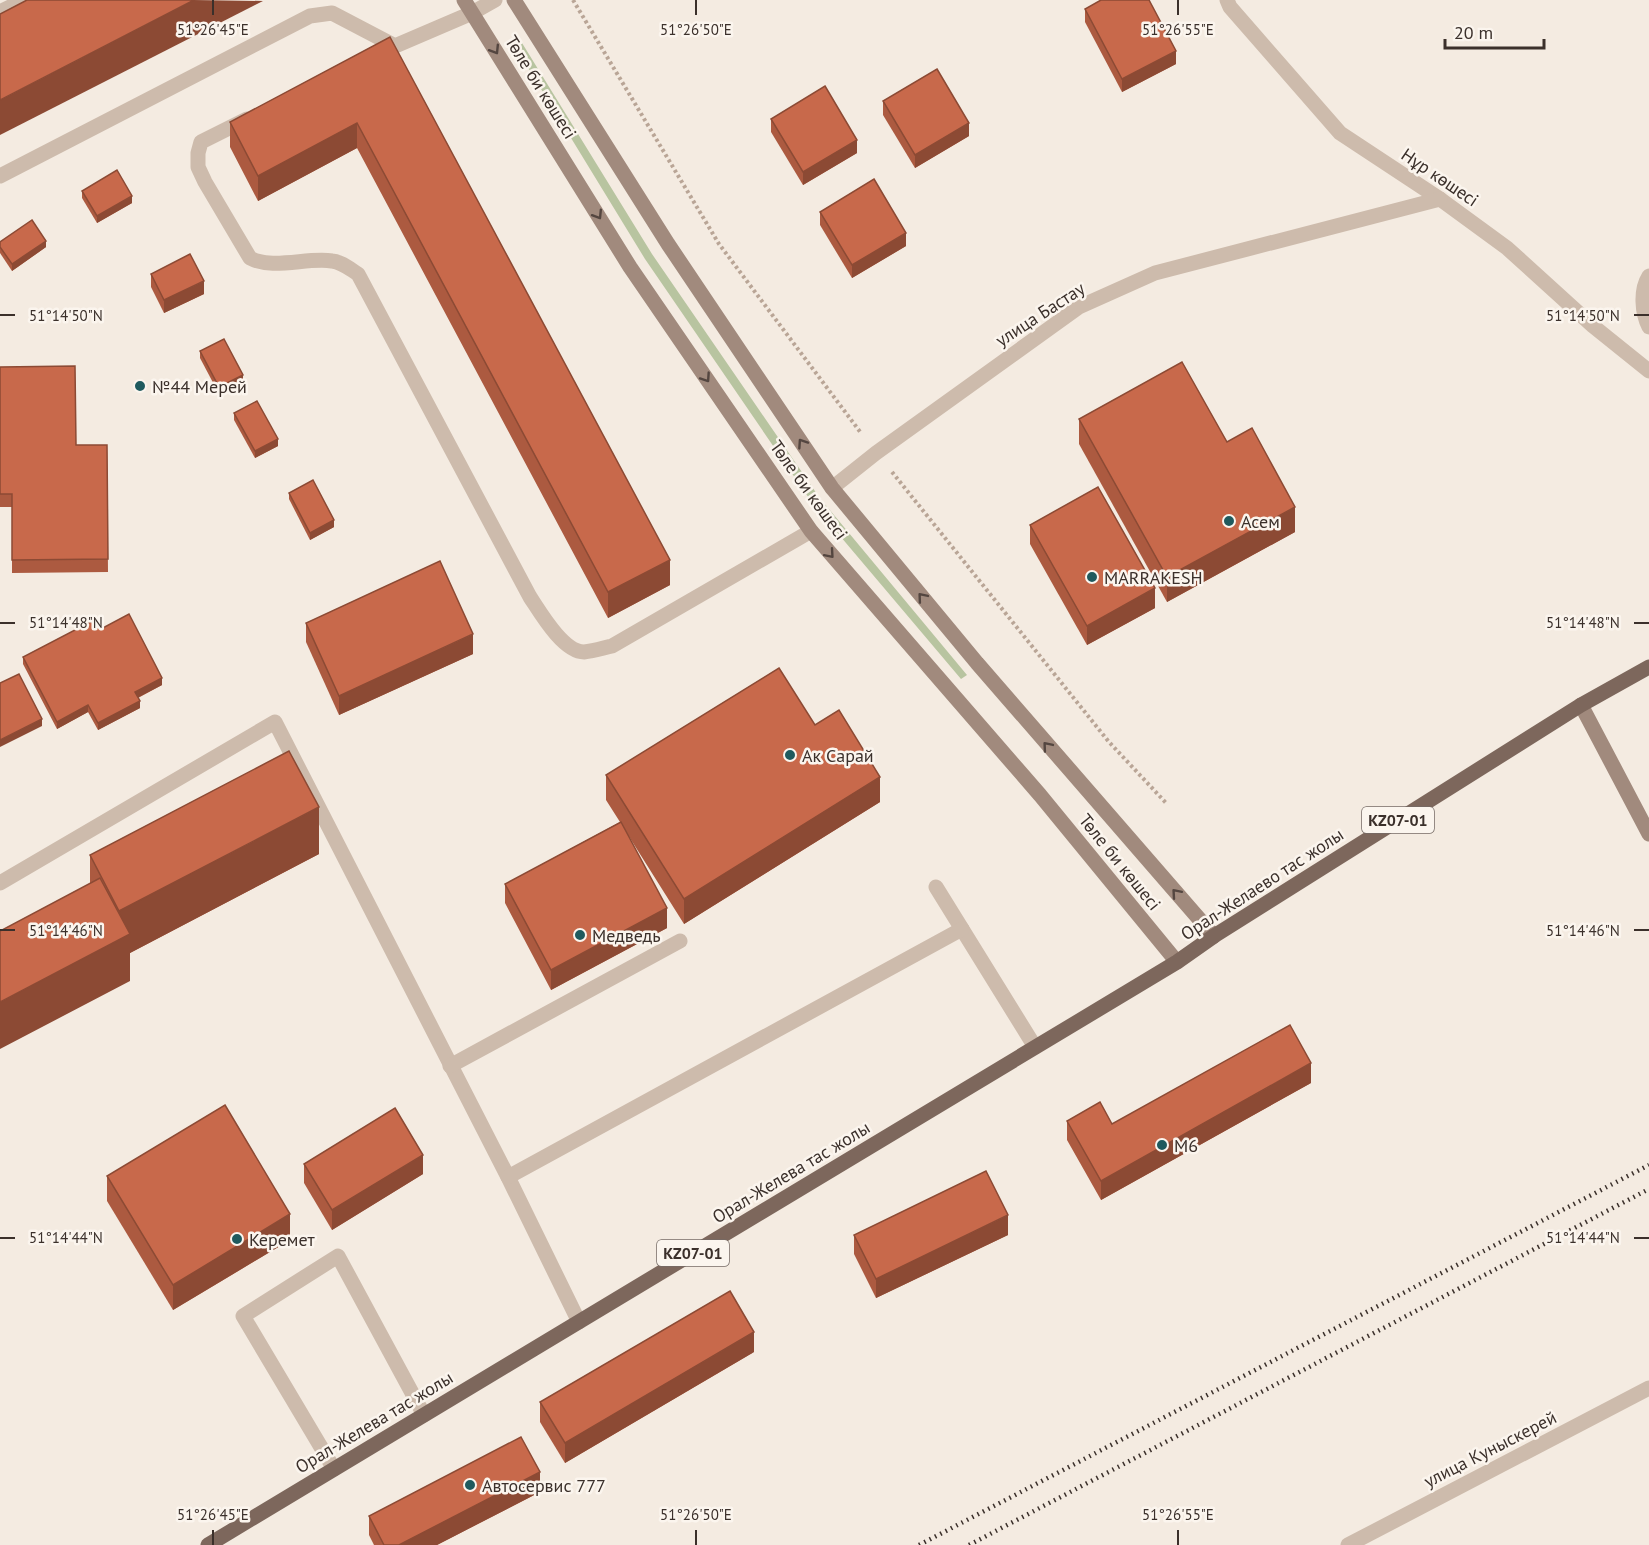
<svg xmlns="http://www.w3.org/2000/svg" width="1649" height="1545" font-family="'PT Sans',sans-serif">
<style>
.green{fill:#b8c4a0}
.lines{fill:none;stroke-linecap:round;stroke-linejoin:round}
.path{stroke:#b9a596;stroke-width:4;stroke-dasharray:3 3;stroke-linecap:butt}
.lane{stroke:#cdbbac;stroke-width:15}
.street{stroke:#cdbbac;stroke-width:15}
.secondary{stroke:#a18a7d;stroke-width:15}
.primary{stroke:#7d675c;stroke-width:15}
.rail{stroke:#3b302b;stroke-width:4.5;stroke-dasharray:1.5 4.5;stroke-linecap:butt}
.wall{fill:#ac5a40}
.shaded-wall{fill:#8c4a34}
.building{fill:#c8694b;stroke:#8c4a34;stroke-width:1.5}
.oneway{stroke:#544640}
.ticks{fill:none;stroke:#3b302b;stroke-width:2}
.poi-dot{fill:#1f5a5e;stroke:#fbf5ee;stroke-width:2}
.labels{text-anchor:middle;dominant-baseline:central;stroke-width:5;stroke-linejoin:round;paint-order:stroke}
.shield{fill:#fbf5ee;stroke:#756b66;stroke-width:1.5}
.shield-label{font-size:16px;font-weight:bold;fill:#3b302b}
.street-label{font-size:18px;fill:#3b302b;stroke:#fbf5ee}
.poi-label{font-size:18px;fill:#3b302b;stroke:#fbf5ee;text-anchor:start}
.ticks-label{font-size:15px;text-anchor:middle;fill:#3b302b;stroke:#fbf5ee;stroke-width:5;stroke-linejoin:round;paint-order:stroke}
</style>
<rect width="100%" height="100%" fill="#f4ebe1"/>
<!-- green -->
<path class="green" d="M522 43 652 254 819 497 967 675 961 679 813 504 645 259 516 48Z"/>
<g class="lines">
<!-- path -->
<g class="path">
<path d="M573 0 719 244 861 433"/>
<path d="M892 472 1109 742 1167 804"/>
</g>
<!-- lane -->
<g class="lane">
<path d="M0 12 24 0"/>
<path d="M247 119 201 142 198 153V167L205 182 250 258C272 270 308 257 332 261 342 262 350 269 358 274L530 597C540 612 563 652 584 652 594 651 603 648 612 646L811 531"/>
<path d="M0 176 310 16 332 13 395 46 472 13"/>
<path d="M0 883 275 722 508 1177 579 1322"/>
<path d="M936 887 1035 1047"/>
<path d="M450 1066 680 941"/>
<path d="M508 1177 962 929"/>
<path d="M334 1469 243 1316 338 1256 424 1415"/>
</g>
<!-- street -->
<g class="street">
<path d="M1227 0 1230 7 1340 133 1440 199 1507 248 1593 326 1649 371"/>
<path d="M472 13 495 0"/>
<path d="M1649 276C1640 290 1642 313 1649 327"/>
<path d="M832 488 876 453 1079 307 1155 273 1440 199"/>
<path d="M1348 1545 1649 1388"/>
</g>
<!-- secondary -->
<g class="secondary">
<path d="M464 0 630 267 811 531 1040 795 1177 962"/>
<path d="M514 0 668 244 832 488 977 663 1214 936"/>
<path d="M1581 705 1649 834"/>
</g>
<!-- primary -->
<path class="primary" d="M208 1545 1177 962 1214 936 1581 705 1649 667"/>
<!-- rail -->
<g class="rail">
<path d="M919 1545 1649 1165"/>
<path d="M969 1545 1649 1189"/>
</g>
</g>
<!-- wall -->
<g class="wall">
<path d="M1085 9 1176 64 1122 92 1085 22Z"/>
<path d="M390 37 670 585 608 618 357 148 258 201 230 147V122Z"/>
<path d="M883 101 969 136 915 168 883 115Z"/>
<path d="M771 119 857 153 803 185 771 132Z"/>
<path d="M82 191 132 203 97 223 82 198Z"/>
<path d="M820 212 906 246 852 278 820 225Z"/>
<path d="M0 242 46 247 12 271 0 253Z"/>
<path d="M151 274 204 294 164 313 151 287Z"/>
<path d="M200 351 243 382 219 394 200 358Z"/>
<path d="M0 367 76 445H107L108 572 12 573V507H0Z"/>
<path d="M234 413 278 446 255 458 234 420Z"/>
<path d="M1079 419 1227 442 1295 532 1167 602 1079 444Z"/>
<path d="M289 493 334 527 310 540 289 499Z"/>
<path d="M1030 525 1155 608 1087 645 1030 544Z"/>
<path d="M306 623 473 654 339 715 306 642Z"/>
<path d="M101 629 162 685 138 698 140 708 98 730 88 712 57 729 23 664V657Z"/>
<path d="M815 725 880 802 684 924 628 835 667 928 551 990 505 903V884L620 822 606 800V775Z"/>
<path d="M319 854 130 953V981L90 884V855Z"/>
<path d="M1311 1083 1101 1200 1067 1140V1121L1112 1124Z"/>
<path d="M304 1164 423 1174 332 1230 304 1183Z"/>
<path d="M107 1176 290 1240 173 1310 107 1201Z"/>
<path d="M854 1235H1008L876 1298 854 1254Z"/>
<path d="M754 1352 565 1463 540 1422V1402Z"/>
<path d="M540 1492 437 1545H374L369 1535V1516Z"/>
</g>
<!-- shaded-wall -->
<g class="shaded-wall">
<path d="M194 0 263 1 0 135V100Z"/>
<path d="M1176 51V64L1122 92V79Z"/>
<path d="M357 123V148L258 201V176Z"/>
<path d="M969 123V136L915 168V155Z"/>
<path d="M857 140V153L803 185V172Z"/>
<path d="M132 196V203L97 223V216Z"/>
<path d="M906 233V246L852 278V265Z"/>
<path d="M46 241V247L12 271V264Z"/>
<path d="M204 281V294L164 313V300Z"/>
<path d="M243 375V382L219 394V387Z"/>
<path d="M278 439V446L255 458V451Z"/>
<path d="M1295 507V532L1167 602V577Z"/>
<path d="M334 520V527L310 540V533Z"/>
<path d="M670 560V585L608 618V592Z"/>
<path d="M1155 588V608L1087 645V626Z"/>
<path d="M473 634V654L339 715V696Z"/>
<path d="M162 678V685L135 699V692Z"/>
<path d="M140 701V708L98 730V723Z"/>
<path d="M88 705V712L57 729V722Z"/>
<path d="M42 719V726L0 747V740Z"/>
<path d="M880 777V802L684 924V899Z"/>
<path d="M319 807V854L130 953V981L0 1049V1002L119 939V911Z"/>
<path d="M667 908V928L551 990V970Z"/>
<path d="M1311 1063V1083L1101 1200V1181Z"/>
<path d="M423 1155V1174L332 1230V1210Z"/>
<path d="M290 1214V1240L173 1310V1285Z"/>
<path d="M1008 1215V1235L876 1298V1279Z"/>
<path d="M754 1332V1352L565 1463V1443Z"/>
<path d="M540 1472V1492L437 1545H399Z"/>
</g>
<!-- building -->
<g class="building">
<path d="M27 0H194L0 100V14Z"/>
<path d="M1101 0H1149L1176 51 1122 79 1085 9Z"/>
<path d="M390 37 670 560 608 592 357 123 258 176 230 122Z"/>
<path d="M937 69 969 123 915 155 883 101Z"/>
<path d="M825 86 857 140 803 172 771 119Z"/>
<path d="M117 170 132 196 97 216 82 191Z"/>
<path d="M874 179 906 233 852 265 820 212Z"/>
<path d="M32 220 46 241 12 264 0 247V242Z"/>
<path d="M190 254 204 281 164 300 151 274Z"/>
<path d="M224 339 243 375 219 387 200 351Z"/>
<path d="M1182 362 1227 442 1252 428 1295 507 1167 577 1079 419Z"/>
<path d="M75 366 76 445H107L108 559 12 560V494H0V367Z"/>
<path d="M257 401 278 439 255 451 234 413Z"/>
<path d="M313 480 334 520 310 533 289 493Z"/>
<path d="M1098 487 1155 588 1087 626 1030 525Z"/>
<path d="M440 561 473 634 339 696 306 623Z"/>
<path d="M129 614 162 678 135 692 140 701 98 723 88 705 57 722 23 657 96 619 101 629Z"/>
<path d="M779 668 815 725 839 710 880 777 684 899 606 775Z"/>
<path d="M19 674 42 719 0 740V683Z"/>
<path d="M289 751 319 807 119 911 90 855Z"/>
<path d="M621 822 667 908 551 970 505 884Z"/>
<path d="M100 878 130 934 0 1002V931Z"/>
<path d="M1290 1025 1311 1063 1101 1181 1067 1121 1100 1102 1112 1124Z"/>
<path d="M225 1105 290 1214 173 1285 107 1176Z"/>
<path d="M395 1108 423 1155 332 1210 304 1164Z"/>
<path d="M986 1171 1008 1215 876 1279 854 1235Z"/>
<path d="M730 1291 754 1332 565 1443 540 1402Z"/>
<path d="M521 1437 540 1472 399 1545H384L369 1516Z"/>
</g>
<!-- one-way arrows -->
<defs><path id="oneway-chevron" d="M-2-3.5L2.5 0L-2 3.5" fill="none" stroke-width="1.6" stroke-linecap="round" stroke-linejoin="round" transform="scale(1.5)"/></defs>
<g class="oneway">
<use href="#oneway-chevron" transform="translate(495 50) rotate(58)"/>
<use href="#oneway-chevron" transform="translate(598 215) rotate(58)"/>
<use href="#oneway-chevron" transform="translate(706 378) rotate(56)"/>
<use href="#oneway-chevron" transform="translate(802 443) rotate(-124)"/>
<use href="#oneway-chevron" transform="translate(830 554) rotate(49)"/>
<use href="#oneway-chevron" transform="translate(922 597) rotate(-130)"/>
<use href="#oneway-chevron" transform="translate(1047 746) rotate(-130)"/>
<use href="#oneway-chevron" transform="translate(1176 893) rotate(-131)"/>
</g>
<!-- ticks -->
<path class="ticks" d="M213 0V15M696 0V15M1178 0V15M0 315H15M1634 315H1649M0 623H15M1634 623H1649M0 930H15M1634 930H1649M0 1238H15M1634 1238H1649M213 1530V1545M696 1530V1545M1178 1530V1545"/>
<!-- markers -->
<g class="poi-dot">
<circle cx="140" cy="386" r="6"/>
<circle cx="1229" cy="521" r="6"/>
<circle cx="1092" cy="577" r="6"/>
<circle cx="790" cy="755" r="6"/>
<circle cx="580" cy="935" r="6"/>
<circle cx="1162" cy="1145" r="6"/>
<circle cx="237" cy="1239" r="6"/>
<circle cx="470" cy="1485" r="6"/>
</g>
<g class="labels">
<!-- shield labels -->
<g class="shield">
<rect x="1362" y="807" width="72" height="26" rx="4.5"/>
<rect x="657" y="1240" width="72" height="26" rx="4.5"/>
</g>
<g class="shield-label">
<text x="1398" y="820">KZ07-01</text>
<text x="693" y="1253">KZ07-01</text>
</g>
<!-- street labels -->
<g class="street-label">
<text transform="translate(541 87) rotate(58)">Төле би көшесі</text>
<text transform="translate(1440 177) rotate(34)">Нұр көшесі</text>
<text transform="translate(1040 314) rotate(-33)">улица Бастау</text>
<text transform="translate(809 490) rotate(54)">Төле би көшесі</text>
<text transform="translate(1120 862) rotate(51)">Төле би көшесі</text>
<text transform="translate(1262 884) rotate(-33)">Орал-Желаево тас жолы</text>
<text transform="translate(791 1172) rotate(-31)">Орал-Желева тас жолы</text>
<text transform="translate(374 1422) rotate(-31)">Орал-Желева тас жолы</text>
<text transform="translate(1490 1449) rotate(-27)">улица Куныскерей</text>
</g>
<!-- poi labels -->
<g class="poi-label">
<text x="152" y="386">№44 Мерей</text>
<text x="1241" y="521">Асем</text>
<text x="1104" y="577">MARRAKESH</text>
<text x="802" y="755">Ак Сарай</text>
<text x="592" y="935">Медведь</text>
<text x="1174" y="1145">М6</text>
<text x="249" y="1239">Керемет</text>
<text x="482" y="1485">Автосервис 777</text>
</g>
</g>
<g class="ticks-label">
<text x="213" y="35">51°26'45"E</text>
<text x="696" y="35">51°26'50"E</text>
<text x="1178" y="35">51°26'55"E</text>
<text x="66" y="321">51°14'50"N</text>
<text x="1583" y="321">51°14'50"N</text>
<text x="66" y="628">51°14'48"N</text>
<text x="1583" y="628">51°14'48"N</text>
<text x="66" y="936">51°14'46"N</text>
<text x="1583" y="936">51°14'46"N</text>
<text x="66" y="1243">51°14'44"N</text>
<text x="1583" y="1243">51°14'44"N</text>
<text x="213" y="1520">51°26'45"E</text>
<text x="696" y="1520">51°26'50"E</text>
<text x="1178" y="1520">51°26'55"E</text>
</g>
<!-- scale -->
<path d="M1445 39v9h99v-9" fill="none" stroke="#3b302b" stroke-width="3"/>
<text x="1454" y="39" font-size="18" fill="#3b302b" stroke="#fbf5ee" stroke-width="4.5" paint-order="stroke">20 m</text>
</svg>
